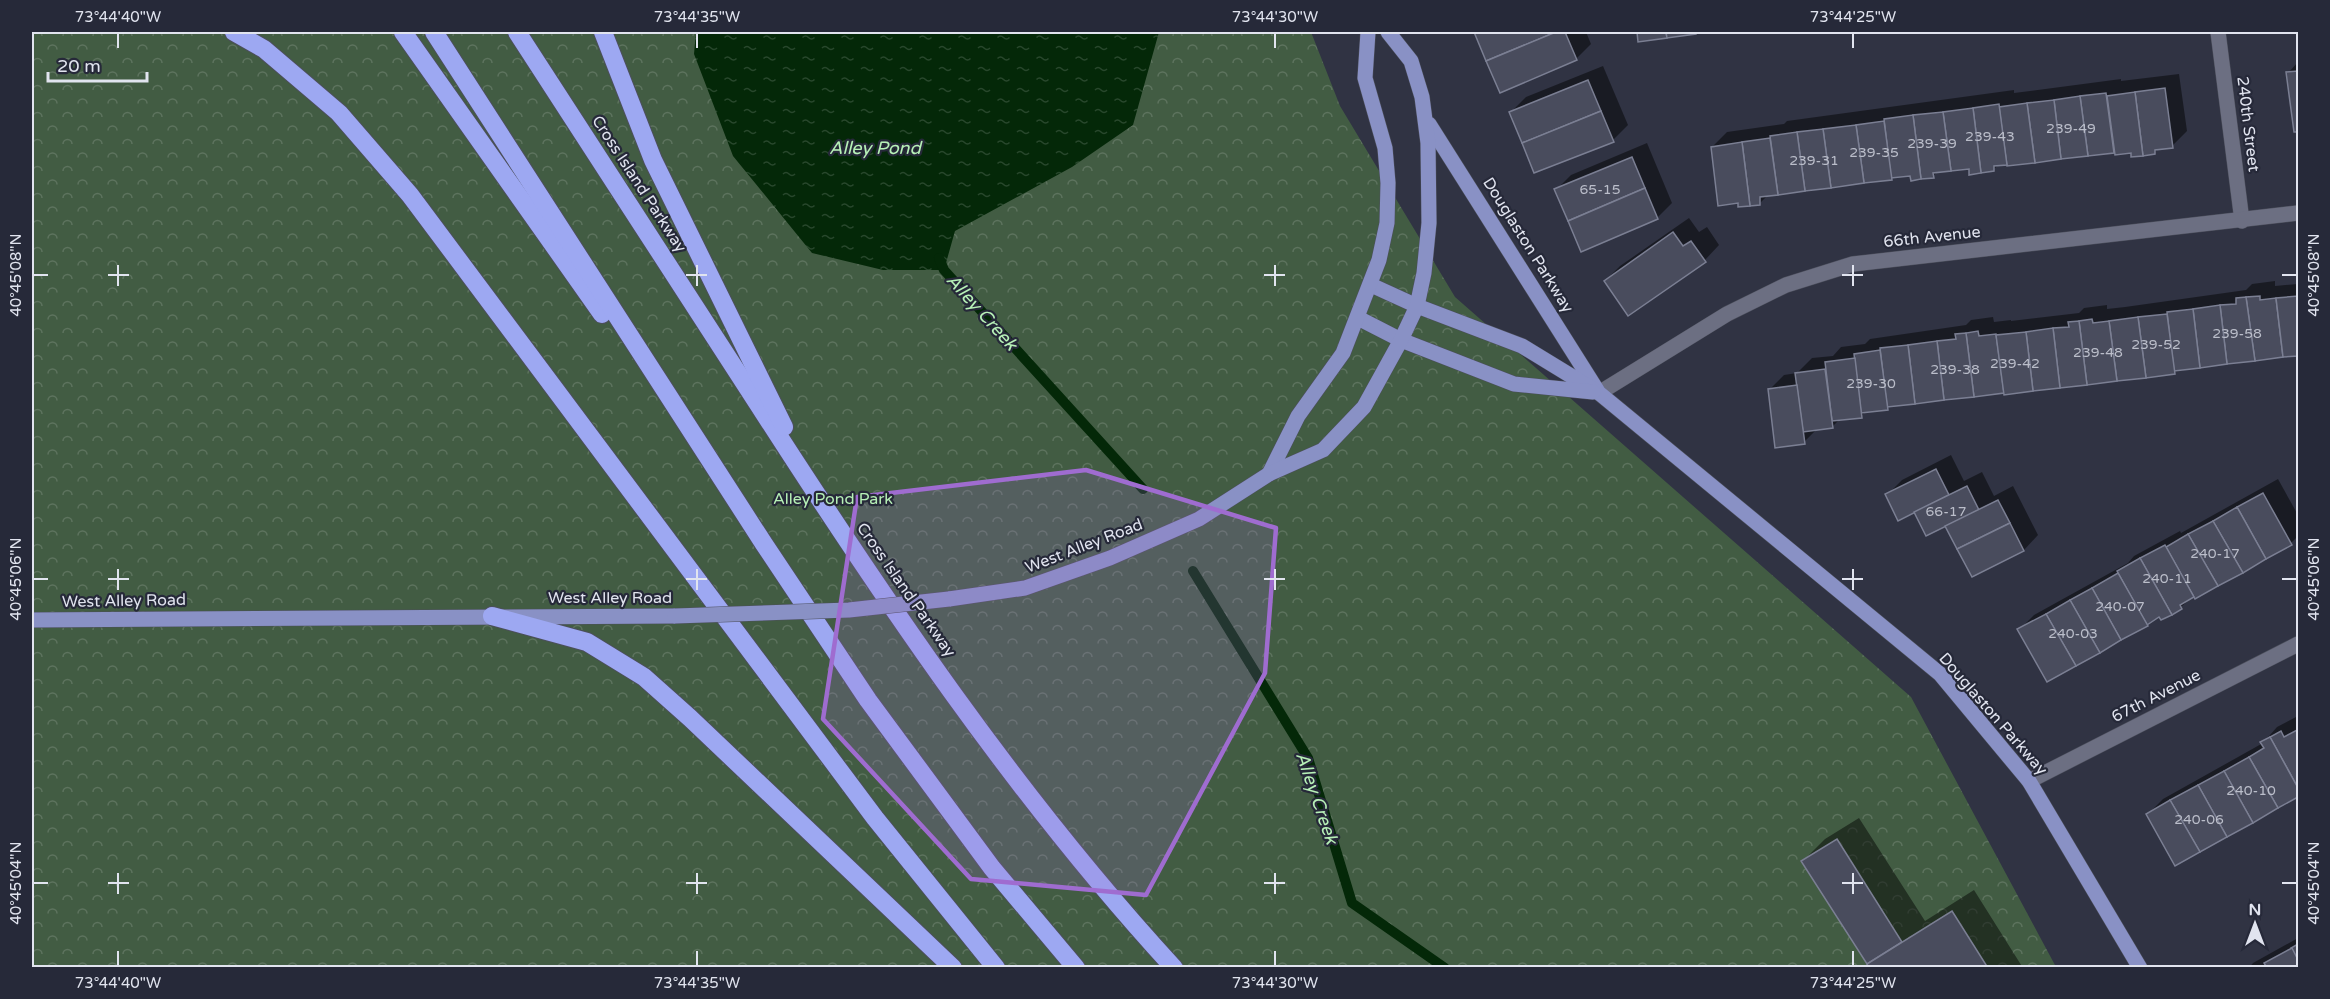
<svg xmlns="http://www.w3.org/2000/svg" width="2330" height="999" font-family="'Varela Round',sans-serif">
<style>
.forest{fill:url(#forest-crowns)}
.water{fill:url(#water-ripples)}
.shadow{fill:#0007}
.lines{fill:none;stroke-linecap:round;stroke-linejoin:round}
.stream{stroke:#042808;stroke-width:10}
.building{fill:#494c5d;stroke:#7b7f93;stroke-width:1.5}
.minor-casing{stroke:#4c4f5c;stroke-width:16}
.major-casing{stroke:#4c4f5c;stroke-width:16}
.highway-casing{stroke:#4c4f5c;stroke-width:20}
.minor{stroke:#6c6f82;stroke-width:15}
.major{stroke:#8991c5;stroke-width:15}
.highway{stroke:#9da8f2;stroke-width:18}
.major-bridge-casing{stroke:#4c4f5c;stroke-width:16;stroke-linecap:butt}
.major-bridge{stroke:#8991c5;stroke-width:15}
.marked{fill:#9f6cd0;fill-opacity:0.2;stroke:#9f6cd0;stroke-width:4.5;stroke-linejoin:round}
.ticks{fill:none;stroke:#e1e4ef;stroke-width:2}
.labels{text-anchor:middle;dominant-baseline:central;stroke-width:4.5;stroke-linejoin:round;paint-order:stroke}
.number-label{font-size:14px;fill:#bbbeca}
.street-label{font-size:16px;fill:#e1e4ef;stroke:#262939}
.park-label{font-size:16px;fill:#b6f0b6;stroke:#262939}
.water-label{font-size:18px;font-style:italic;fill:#b7f1b7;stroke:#262939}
.neatline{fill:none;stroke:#e1e4ef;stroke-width:2}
.ticks-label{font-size:15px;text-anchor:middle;fill:#e1e4ef}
</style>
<defs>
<pattern id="forest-crowns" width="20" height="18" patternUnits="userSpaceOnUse" patternTransform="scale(1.5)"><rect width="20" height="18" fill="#425c43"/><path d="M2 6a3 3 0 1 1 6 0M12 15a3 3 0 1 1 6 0" fill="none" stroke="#5d735e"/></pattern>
<pattern id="water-ripples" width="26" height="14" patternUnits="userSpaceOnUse" patternTransform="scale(1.5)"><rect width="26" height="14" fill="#042808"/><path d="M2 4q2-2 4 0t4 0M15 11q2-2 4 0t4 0" fill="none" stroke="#28472c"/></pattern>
</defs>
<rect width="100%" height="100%" fill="#303343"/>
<!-- forest -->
<path class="forest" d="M32 32H1311L1340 106 1455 297 1911 697 2056 967H32Z"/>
<!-- water -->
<path class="water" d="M696 32H1159L1133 125 1072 167 955 231 944 270H883L812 253 733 156 694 54Z"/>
<!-- shadow -->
<g class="shadow">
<path d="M1475 32H1586L1591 44 1576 59 1501 91Z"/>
<path d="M1639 32H1711L1640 40Z"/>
<path d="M2298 62V130L2295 131 2288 73Z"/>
<path d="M1603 66 1628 125 1613 140 1511 112 1526 97Z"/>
<path d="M2179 74 2187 131 2172 146 2159 148 2154 153 2116 151 1999 164 1993 170 1970 167 1938 171 1933 176 1912 175 1769 194 1760 203 1712 147 1727 132 1784 124 1787 121 2014 90V93L2121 79V81Z"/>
<path d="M1647 143 1672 203 1657 218 1556 190 1571 175Z"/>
<path d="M1689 218 1699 232 1707 227 1719 245 1705 260 1605 281 1620 266Z"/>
<path d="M2275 281V286L2298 284V355L2177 369 2174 372 1890 405 1887 408 1866 411 1861 416 1840 419 1832 427 1818 428 1804 442 1769 390 1784 375 1797 373 1812 358 1833 356 1841 347 1865 344 1870 339 1966 325 1971 320 1993 317 1994 322 2011 320V321L2079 313 2084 308 2107 305V309L2125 307 2246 290 2252 284Z"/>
<path d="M1951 455 1964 481 1982 472 1994 496 2013 486 2038 535 2024 550 1972 575 1946 524 1915 510 1887 495 1902 480Z"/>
<path d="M2278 479 2298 515V536L2291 543 2196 597H2192L2181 607 2161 618 2160 615 2019 630 2034 615 2128 563 2134 556 2180 531 2181 533Z"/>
<path d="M2296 717 2298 722V795L2176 864 2148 814 2163 799 2263 743 2277 727Z"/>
<path d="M1859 818 1925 921 1974 890 2023 968H1871L1803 861 1825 839Z"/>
<path d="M2298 938V968H2249L2253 963Z"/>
</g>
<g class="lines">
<!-- stream -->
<g class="stream">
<path d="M939 258 944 270 1143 489"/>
<path d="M1193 571 1308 758 1352 903 1445 968"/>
</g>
</g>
<!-- building -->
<g class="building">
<path d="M1474 32H1556L1486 61Z"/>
<path d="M1556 32H1565L1577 60 1500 93 1486 61Z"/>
<path d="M1637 32H1666L1667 38 1638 42Z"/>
<path d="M1666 32H1696V34L1667 38Z"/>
<path d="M2298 71V132H2294L2286 72Z"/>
<path d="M1588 80 1601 111 1522 143 1509 112Z"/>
<path d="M2165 88 2173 148 2155 150V154L2143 156 2135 92Z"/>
<path d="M2135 92 2143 156 2131 157V153L2115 155 2107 96Z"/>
<path d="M2106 93 2114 153 2088 156 2080 96Z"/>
<path d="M2080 96 2088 156 2061 159 2054 100Z"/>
<path d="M2054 100 2061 159 2035 163 2027 103Z"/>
<path d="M2027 103 2035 163 2007 166 1999 107Z"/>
<path d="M1999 104 2007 165 1994 166V171L1981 173 1973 108Z"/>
<path d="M1973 108 1981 173 1969 175V169L1951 171 1943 112Z"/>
<path d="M1601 111 1614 142 1534 173 1522 143Z"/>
<path d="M1943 112 1951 171 1933 173 1934 178 1921 179 1913 115Z"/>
<path d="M1913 115 1921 179 1911 181 1910 176 1891 178 1884 119Z"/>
<path d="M1884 121 1892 180 1864 183 1856 125Z"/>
<path d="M1856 125 1864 183 1831 188 1823 129Z"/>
<path d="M1823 129 1831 188 1805 191 1797 132Z"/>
<path d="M1797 132 1805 191 1778 195 1770 136Z"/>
<path d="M1770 138 1778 195 1760 197V205L1750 206 1742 142Z"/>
<path d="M1742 142 1750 206 1738 207V203L1718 206 1711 147Z"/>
<path d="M1632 157 1645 188 1568 221 1554 189Z"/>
<path d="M1645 188 1658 219 1581 252 1568 221Z"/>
<path d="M1673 232 1683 246 1691 241 1706 262 1628 316 1604 281Z"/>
<path d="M2260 296V300L2276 298 2283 357 2255 361 2246 297Z"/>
<path d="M2298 296V356L2283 357 2276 298Z"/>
<path d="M2246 297 2255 361 2227 364 2220 305 2236 304V298Z"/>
<path d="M2220 305 2227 364 2200 368 2193 309Z"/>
<path d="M2193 309 2200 368 2174 371 2167 312Z"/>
<path d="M2167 314 2175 374 2146 378 2138 317Z"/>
<path d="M2138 317 2146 378 2117 381 2109 321Z"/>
<path d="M2092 319 2093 323 2109 321 2117 381 2087 385 2079 321Z"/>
<path d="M2079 321 2087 385 2060 388 2053 328 2069 327 2068 322Z"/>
<path d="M2053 328 2060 388 2033 391 2026 332Z"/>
<path d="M1978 331 1979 336 1996 334 2004 393 1974 397 1966 333Z"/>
<path d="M2026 332 2033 391 2004 395 1996 335Z"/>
<path d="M1966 333 1974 397 1944 400 1937 341 1956 339 1955 334Z"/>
<path d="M1937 341 1944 400 1915 404 1908 345Z"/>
<path d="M1908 345 1915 404 1887 407 1880 348Z"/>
<path d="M1880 350 1888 410 1861 413 1854 354Z"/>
<path d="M1855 358 1862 418 1832 421 1825 362Z"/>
<path d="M1825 369 1833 428 1803 432 1795 373Z"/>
<path d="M1797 385 1805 444 1775 448 1768 389Z"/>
<path d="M1936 469 1949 495 1898 521 1885 494Z"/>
<path d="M1967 486 1979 510 1926 536 1914 512Z"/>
<path d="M2263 493 2292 545 2266 559 2237 507Z"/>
<path d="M1998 500 2010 523 1957 549 1945 526Z"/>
<path d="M2237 507 2266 559 2243 573 2213 521Z"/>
<path d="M2213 521 2243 573 2218 586 2188 534Z"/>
<path d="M2010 523 2024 551 1972 577 1957 549Z"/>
<path d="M2188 534 2218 586 2195 599 2166 547Z"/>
<path d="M2165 545 2194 597 2180 605 2182 609 2172 615 2140 558Z"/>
<path d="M2140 558 2172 615 2161 620 2159 617 2147 625 2117 571Z"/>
<path d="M2118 573 2148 626 2121 640 2092 588Z"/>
<path d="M2092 588 2121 640 2100 653 2070 600Z"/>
<path d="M2070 600 2100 653 2076 666 2046 614Z"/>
<path d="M2046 614 2076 666 2047 682 2017 629Z"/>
<path d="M2297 730 2298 733V788L2270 737 2281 731 2284 737Z"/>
<path d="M2270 737 2298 788V797L2278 808 2249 757 2264 748 2260 742Z"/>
<path d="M2249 757 2278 808 2253 823 2224 771Z"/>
<path d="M2224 771 2253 823 2227 837 2198 785Z"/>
<path d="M2198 785 2227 837 2200 852 2170 800Z"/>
<path d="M2170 800 2200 852 2175 866 2146 814Z"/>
<path d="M1837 839 1902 942 1867 964 1801 861Z"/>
<path d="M1952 911 1988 968H1869L1867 964Z"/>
<path d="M2298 944V960L2291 948Z"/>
<path d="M2292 948 2298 960V968H2267L2264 963Z"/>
</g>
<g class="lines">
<!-- minor casing -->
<g class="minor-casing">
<g id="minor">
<path d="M2218 32 2242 221"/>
<path d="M1599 393 1727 314 1786 285 1853 264 2298 213"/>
<path d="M2029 781 2298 644"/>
</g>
</g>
<!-- major casing -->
<g class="major-casing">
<g id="major">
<path d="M1429 124 1597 390"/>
<path d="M1371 285 1417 306 1522 346 1599 393 1940 674 2029 781 2140 968"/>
<path d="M1358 318 1401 340 1514 384 1593 392"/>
<path d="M1269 474 1298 416 1343 353 1379 260 1387 223 1388 183 1385 148 1365 78 1368 32"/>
<path d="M949 599 1025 588 1110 558 1199 519 1269 474 1323 450 1364 407 1401 340 1417 306 1424 273 1429 223 1428 143 1422 97 1411 61 1388 32"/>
<path d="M32 620 675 616"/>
</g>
</g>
<!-- highway casing -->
<g class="highway-casing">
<g id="highway">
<path d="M234 32 264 49 339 113 410 195 875 818 996 968"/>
<path d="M403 32 602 314"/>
<path d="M434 32 764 544 868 700 992 868 1076 968"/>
<path d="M517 32C597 156 678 280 758 404 884 600 1016 796 1174 968"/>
<path d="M603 32 653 160 784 427"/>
<path d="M492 616 587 642 644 677 690 718 953 968"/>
</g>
</g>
<!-- minor -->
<use href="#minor" class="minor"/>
<!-- major -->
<use href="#major" class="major"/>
<!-- highway -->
<use href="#highway" class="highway"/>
<!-- major-bridge casing -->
<g class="major-bridge-casing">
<path id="major-bridge" d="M675 616 849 610 949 599"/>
</g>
<!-- major-bridge -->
<use href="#major-bridge" class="major-bridge"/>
</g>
<!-- marked area -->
<path class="marked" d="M1086 470 1276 528 1265 673 1146 895 971 879 823 719 857 497Z"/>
<!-- ticks -->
<path class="ticks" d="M118 33V48M697 33V48M1275 33V48M1853 33V48M118 265V286M697 265V286M1275 265V286M1853 265V286M33 275H48M108 275H129M686 275H707M1264 275H1285M1842 275H1863M2282 275H2297M118 569V590M697 569V590M1275 569V590M1853 569V590M33 579H48M108 579H129M686 579H707M1264 579H1285M1842 579H1863M2282 579H2297M118 873V894M697 873V894M1275 873V894M1853 873V894M33 883H48M108 883H129M686 883H707M1264 883H1285M1842 883H1863M2282 883H2297M118 951V966M697 951V966M1275 951V966M1853 951V966"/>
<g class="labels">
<!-- number labels -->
<g class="number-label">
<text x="2071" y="128">239-49</text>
<text x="1990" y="136">239-43</text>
<text x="1932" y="143">239-39</text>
<text x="1874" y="152">239-35</text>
<text x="1814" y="160">239-31</text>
<text x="1600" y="189">65-15</text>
<text x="2237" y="333">239-58</text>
<text x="2156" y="344">239-52</text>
<text x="2098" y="352">239-48</text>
<text x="2015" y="363">239-42</text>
<text x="1955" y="369">239-38</text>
<text x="1871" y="383">239-30</text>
<text x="1946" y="511">66-17</text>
<text x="2215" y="553">240-17</text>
<text x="2167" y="578">240-11</text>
<text x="2120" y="606">240-07</text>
<text x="2073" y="633">240-03</text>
<text x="2251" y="790">240-10</text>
<text x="2199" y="819">240-06</text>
</g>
<!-- street labels -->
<g class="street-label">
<text transform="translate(2248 124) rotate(83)">240th Street</text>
<text transform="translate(639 184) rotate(57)">Cross Island Parkway</text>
<text transform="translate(1932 237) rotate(-6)">66th Avenue</text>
<text transform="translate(1528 245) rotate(58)">Douglaston Parkway</text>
<text transform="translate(1084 546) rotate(-21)">West Alley Road</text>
<text transform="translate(906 590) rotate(55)">Cross Island Parkway</text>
<text x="610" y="598">West Alley Road</text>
<text transform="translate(124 601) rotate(-1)">West Alley Road</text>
<text transform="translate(2156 696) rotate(-27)">67th Avenue</text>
<text transform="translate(1993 714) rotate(49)">Douglaston Parkway</text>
</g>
<!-- park labels -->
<g class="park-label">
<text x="833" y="499">Alley Pond Park</text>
</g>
<!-- water labels -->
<g class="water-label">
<text x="875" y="148">Alley Pond</text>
<text transform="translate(982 312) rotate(48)">Alley Creek</text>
<text transform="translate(1317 798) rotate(71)">Alley Creek</text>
</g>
</g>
<!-- border -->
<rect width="2330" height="999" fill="none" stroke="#262939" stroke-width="66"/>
<!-- north arrow -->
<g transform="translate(2255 924)" stroke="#262939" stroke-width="4.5" paint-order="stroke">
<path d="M0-4.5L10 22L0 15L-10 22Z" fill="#e1e4ef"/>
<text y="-9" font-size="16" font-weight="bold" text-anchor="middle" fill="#e1e4ef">N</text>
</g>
<!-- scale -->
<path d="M48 72v9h99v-9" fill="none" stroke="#e1e4ef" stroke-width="3"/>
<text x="57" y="72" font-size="18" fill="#e1e4ef" stroke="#262939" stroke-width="4.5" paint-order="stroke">20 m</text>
<rect x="33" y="33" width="2264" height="933" class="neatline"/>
<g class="ticks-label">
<text x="118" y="22">73°44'40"W</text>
<text x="697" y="22">73°44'35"W</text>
<text x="1275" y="22">73°44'30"W</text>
<text x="1853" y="22">73°44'25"W</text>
<text transform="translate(16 275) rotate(-90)" y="5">40°45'08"N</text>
<text transform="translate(2314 275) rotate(-90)" y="5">40°45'08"N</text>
<text transform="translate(16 579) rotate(-90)" y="5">40°45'06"N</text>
<text transform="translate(2314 579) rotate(-90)" y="5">40°45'06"N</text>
<text transform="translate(16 883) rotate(-90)" y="5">40°45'04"N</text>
<text transform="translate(2314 883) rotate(-90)" y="5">40°45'04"N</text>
<text x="118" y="988">73°44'40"W</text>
<text x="697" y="988">73°44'35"W</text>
<text x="1275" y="988">73°44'30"W</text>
<text x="1853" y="988">73°44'25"W</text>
</g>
</svg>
